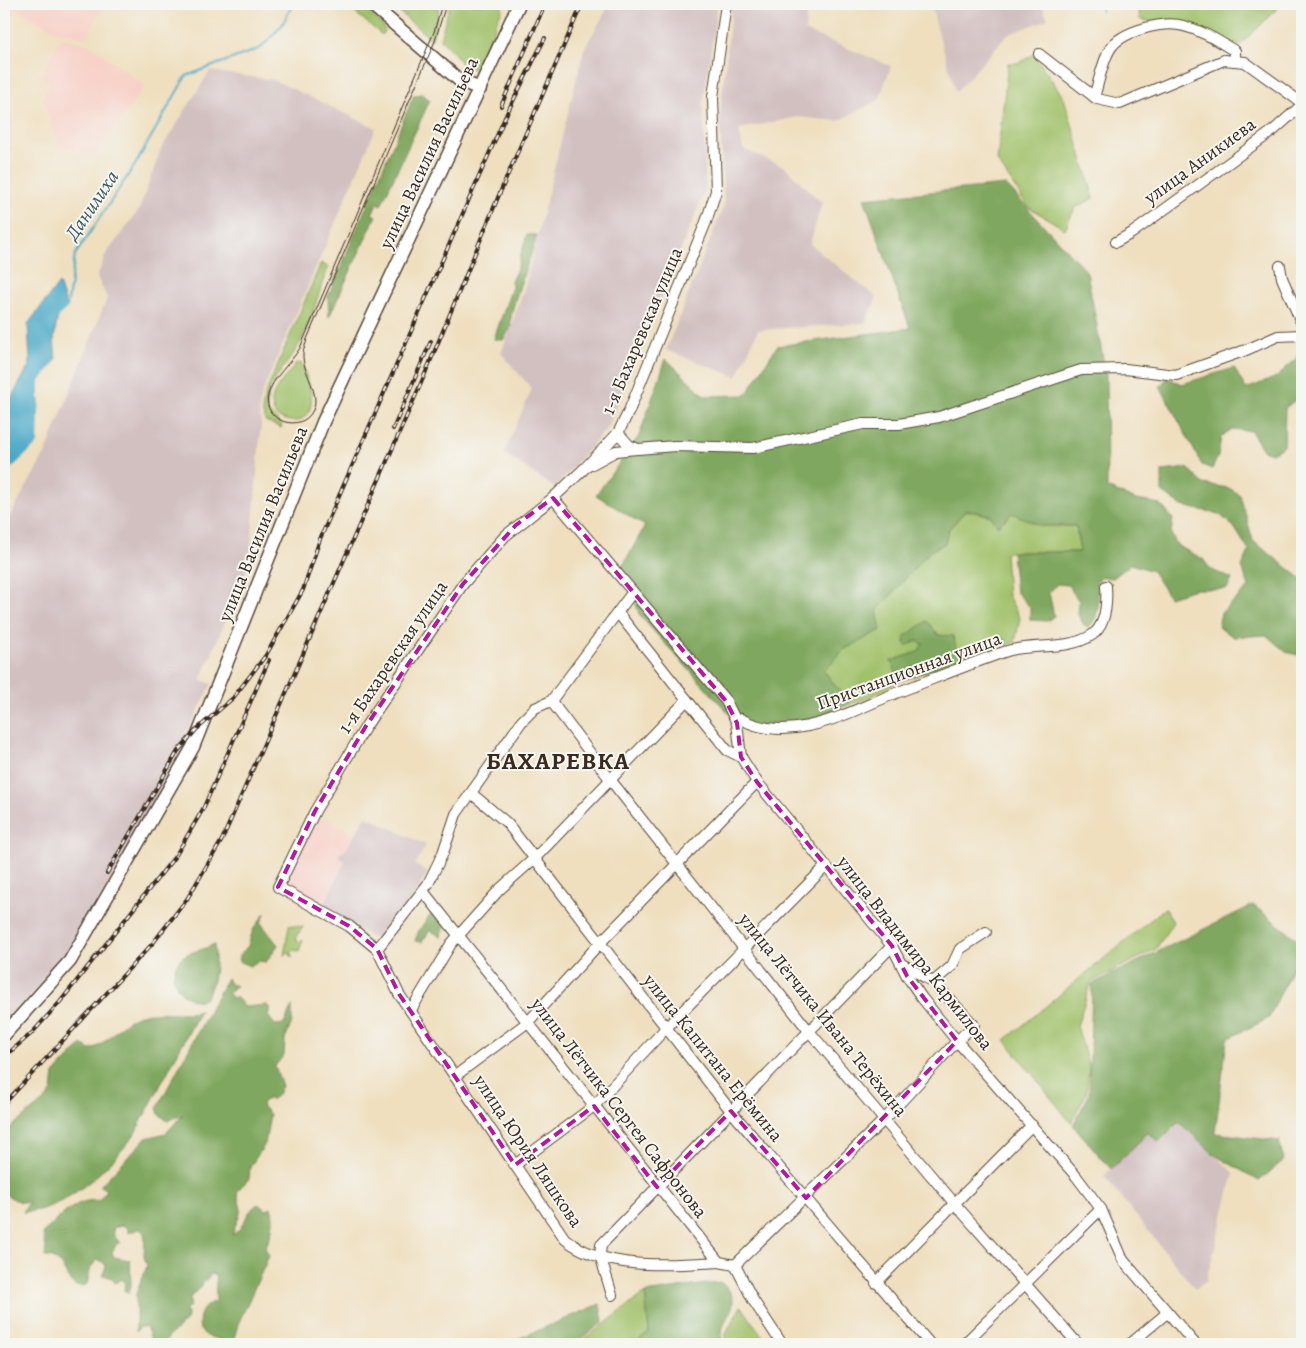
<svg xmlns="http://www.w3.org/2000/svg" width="1306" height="1348" font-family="Alegreya,serif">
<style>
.built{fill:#f7d1c8}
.industrial{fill:#d2bfc0}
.green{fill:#a1c16a;stroke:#6e7644}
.forest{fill:#80a75e;stroke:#5e683e}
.water{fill:#48a8c7;stroke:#426972}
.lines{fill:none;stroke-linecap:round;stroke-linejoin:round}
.stream{stroke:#48a8c7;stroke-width:2}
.minor-casing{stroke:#564536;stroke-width:12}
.major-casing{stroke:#564536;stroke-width:15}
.minor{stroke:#fff;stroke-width:10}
.major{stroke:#fff;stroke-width:12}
.tram{stroke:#3b2a1e;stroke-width:1}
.rail-casing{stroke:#3b2a1e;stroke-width:4}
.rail{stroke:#f6f6f2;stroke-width:2;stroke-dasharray:5.5;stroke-linecap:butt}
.marked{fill:none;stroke:#b5179e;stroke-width:4;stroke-dasharray:10 6;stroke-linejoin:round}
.labels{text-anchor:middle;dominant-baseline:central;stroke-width:4;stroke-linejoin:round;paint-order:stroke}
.street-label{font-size:19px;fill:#3b2a1e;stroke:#f6f6f2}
.water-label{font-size:20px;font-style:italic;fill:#405c62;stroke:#f6f6f2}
.district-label{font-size:24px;font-weight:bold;letter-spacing:1px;fill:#3b2a1e;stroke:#f6f6f2}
</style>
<rect width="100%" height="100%" fill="#f6f6f2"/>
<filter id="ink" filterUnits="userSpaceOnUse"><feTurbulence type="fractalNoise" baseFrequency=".02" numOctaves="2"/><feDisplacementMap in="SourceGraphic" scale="10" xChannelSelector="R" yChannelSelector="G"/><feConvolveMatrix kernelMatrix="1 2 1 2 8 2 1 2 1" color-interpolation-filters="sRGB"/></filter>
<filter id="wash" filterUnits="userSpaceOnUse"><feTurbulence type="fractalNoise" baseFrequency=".0096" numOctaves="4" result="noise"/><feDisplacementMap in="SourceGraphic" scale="20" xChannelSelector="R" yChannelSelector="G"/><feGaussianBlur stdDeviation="1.12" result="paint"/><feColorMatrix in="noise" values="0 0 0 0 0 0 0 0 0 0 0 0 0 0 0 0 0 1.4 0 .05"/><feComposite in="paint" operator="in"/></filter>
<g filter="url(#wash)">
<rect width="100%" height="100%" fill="#efdfbf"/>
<!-- built -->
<g class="built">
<path d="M9 4H104L86 38 56 31Z"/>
<path d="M61 38 89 44 145 86 95 154 78 153 59 144 43 99 50 83 41 77Z"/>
<path d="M315 816 329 819 354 834 346 851H341L338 857 345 860 324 905 299 892V889H293L287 881Z"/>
</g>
<!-- industrial -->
<g class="industrial">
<path d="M610 4H718L703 103 706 188 608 427 555 488 504 453 532 389 501 353 523 293 584 49Z"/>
<path d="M732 4H807L805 31 891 66 879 100 838 121 797 117 739 129 743 149 785 167 822 203 810 244 877 298 865 323 758 330 737 377 666 350 724 205 720 116Z"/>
<path d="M930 4H1041L1048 19 1007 35 956 92Z"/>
<path d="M210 71 274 80 376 128 263 391 259 409 261 424 250 561 201 680 212 684 184 738 188 743 71 952 4 1026V527L46 452 107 298 97 277 106 254 139 210 161 149Z"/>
<path d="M366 816 426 845 415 865 428 873 410 902 380 939 370 937 324 905 345 861 338 857 340 853 346 850Z"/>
<path d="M1180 1122 1234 1173 1206 1281 1195 1289 1104 1176 1146 1133 1160 1143Z"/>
</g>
<!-- green -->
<g class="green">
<path d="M345 4H359L382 24 385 31 382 35Z"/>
<path d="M390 4H440L432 40Z"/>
<path d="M450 4H502V10L489 40 483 63 475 68 465 69 455 54 440 39Z"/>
<path d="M1138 4H1282L1239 46 1140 19Z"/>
<path d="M1034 54 1064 98 1094 198 1075 208 1065 229 1028 207 997 161 1008 63H1019Z"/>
<path d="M321 263 328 267C319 291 313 316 302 339 290 364 265 382 267 411L282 425 281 428 265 421 262 410 266 392Z"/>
<path d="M296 363 302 364C308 380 320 407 302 419 294 424 284 420 276 416 263 393 286 380 296 363Z"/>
<path d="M966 510 1006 520 1012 513 1041 526H1076L1080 552H1005L1008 596 1020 618 1015 642 1005 645 1004 639 957 651 935 631 917 641 923 644 918 652 891 661 900 681 866 699 850 704 824 671 843 650 880 630 876 611 929 552 945 543 949 529Z"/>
<path d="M1165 908 1173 922 1156 949 1091 982 1077 1026 1089 1067 1086 1094 1071 1123 1005 1040Z"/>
<path d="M289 925 303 927 295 938 299 943 303 940 299 951 292 950V957L288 952 284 956Z"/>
<path d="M645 1293 649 1332 635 1344H578Z"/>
<path d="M741 1306 768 1344H725L726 1333Z"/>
</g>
<!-- forest -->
<g class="forest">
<path d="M422 94 430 100 381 205 377 203 372 214 376 216 329 317 328 297 414 95Z"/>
<path d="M1006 185 1087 272 1106 375 1107 488 1136 500 1160 504 1173 519 1171 534 1178 546 1203 559 1210 569 1232 579 1227 589H1195L1169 597 1152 571 1131 564 1113 578 1102 577 1096 583C1099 599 1101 614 1089 627L1084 625 1078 615 1079 601 1068 585 1057 584 1049 593 1054 616 1047 621 1030 620V607L1016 592 1012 552H1080L1076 526H1041L1012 513 998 526 990 515 966 510 949 529 945 543 929 552 877 611 881 630 843 650 824 671 850 704 811 722 747 733 640 616 622 567 645 526 596 495 639 436 666 359 705 396 746 395 777 346 910 328 864 198Z"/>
<path d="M527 235H537C533 252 506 316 511 327L503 340 494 339 512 287 511 280C520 268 521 249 527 235Z"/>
<path d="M1302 352V395L1285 408 1284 446 1272 453 1263 450 1251 431 1232 429 1221 437 1218 456 1212 469 1202 465 1160 386 1167 378 1182 384 1234 368 1246 389 1277 377Z"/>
<path d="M1188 468 1203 484 1229 488 1240 495 1253 541 1302 579V656L1286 652 1266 635 1234 637 1218 627 1221 613 1249 587 1242 567 1249 551 1234 527 1219 514 1182 506 1162 492V471Z"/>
<path d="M927 621 938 635 953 636 957 651 1005 639V645L900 681 891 661 918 652 923 644 917 641 906 646 904 637Z"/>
<path d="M1253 905 1302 943V947L1269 1018 1227 1039 1215 1133 1279 1141 1284 1160 1259 1181 1215 1155 1179 1122 1159 1142 1148 1133 1111 1169 1073 1125 1089 1095 1092 984Z"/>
<path d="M265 913 261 923 278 945 266 962 258 961 250 966 240 962 239 956 248 946 253 930Z"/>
<path d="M431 914 445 926 441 937 430 930 422 942 415 941 419 930Z"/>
<path d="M214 944C216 964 216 981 205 999 188 1004 178 992 173 977 177 948 196 955 214 944Z"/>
<path d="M227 978 230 984 236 986 229 993 231 997 237 998 245 1007 267 1005 270 1008 268 1016 275 1025 284 1024 292 1006V1022L285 1039 284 1055 275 1066 282 1086 279 1093 272 1099H267L263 1102 262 1106 270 1114 265 1144 250 1167 249 1179 237 1191 241 1210 232 1235C245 1229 245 1211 258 1204L266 1210 271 1207C276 1222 271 1236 265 1248L269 1256 238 1324 234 1339 237 1344 207 1336 200 1330C197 1316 202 1305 216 1301 215 1293 217 1281 215 1275L211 1274 190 1298V1306L186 1310 188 1319 169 1336 165 1344H153L146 1327H140L136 1331V1294L147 1266 144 1256 145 1237 143 1231 139 1229 128 1233V1228L122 1225 113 1228 114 1236 121 1243H117L112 1252 114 1257 130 1260 131 1286 128 1294 124 1290 125 1282 121 1279 115 1283 112 1278 103 1275 106 1266 102 1261 97 1260 91 1267 87 1284C66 1297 68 1255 45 1257L46 1247 43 1235C49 1225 72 1205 83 1202 88 1200 94 1201 99 1200L106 1191 104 1188 100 1186 146 1138 166 1133 183 1115 167 1121 159 1114 157 1108Z"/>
<path d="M200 1011 134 1135C110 1167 64 1212 23 1212L28 1202H20L4 1194V1133L46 1099 52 1091 54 1074 82 1044 90 1050C108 1044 119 1023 137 1016 154 1009 186 1016 200 1011Z"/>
<path d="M720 1282C752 1306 714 1317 723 1344H635L649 1332 645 1293Z"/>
<path d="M600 1304 603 1322 575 1344H506Z"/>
</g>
<!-- water -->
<path class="water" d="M59 283 67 307 58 315 54 339 56 360 39 381 37 443 4 474V411L30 364 28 324Z"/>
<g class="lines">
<!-- stream -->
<g class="stream">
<path d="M1101 11 1102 4"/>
<path d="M57 320 58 315 67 307 75 255 135 165 186 76 261 48 282 25 293 4"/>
<path d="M39 394V381L50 367"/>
<path d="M38 414 39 399"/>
<path d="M4 474 37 443 38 421"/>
</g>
</g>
</g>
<g filter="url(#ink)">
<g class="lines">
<!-- minor casing -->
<g class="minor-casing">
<g id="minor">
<path d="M1039 54 1097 99 1120 104 1224 60 1245 62 1302 103"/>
<path d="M1094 97C1099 82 1102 62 1110 49 1121 31 1164 20 1184 26 1203 31 1218 41 1235 51V61"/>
<path d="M1116 242 1132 233 1274 130 1302 105"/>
<path d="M1280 266 1282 278 1302 324"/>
<path d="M618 433 629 445 638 449 675 446 753 448 863 424H899L939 417 1081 370 1125 369 1176 375 1246 350 1278 336 1302 335"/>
<path d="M592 464 616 451 637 449"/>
<path d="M553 498 726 701 737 723 741 757"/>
<path d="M618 613 727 750 741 757 757 782 892 946 907 976 922 998 957 1041 1076 1176 1101 1209 1123 1260 1195 1344"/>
<path d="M551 701 609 778 809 1031 955 1204 1078 1344"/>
<path d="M737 723 741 719C791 746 849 712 896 693 933 679 969 664 1007 651 1034 643 1068 651 1092 635 1107 625 1107 601 1106 586"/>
<path d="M471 793 507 823 731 1111 930 1344"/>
<path d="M423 891 719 1262 735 1265 753 1300 782 1344"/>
<path d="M377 949 428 884 443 853 456 814 522 721 535 708 551 701 632 593"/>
<path d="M933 982 952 966 960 949 986 932"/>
<path d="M411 1010 451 944 500 889 536 857 687 700"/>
<path d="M455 1076 528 1022 599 944 757 782"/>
<path d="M515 1165 594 1106 666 1028 826 866"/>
<path d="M719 1262C670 1265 605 1271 565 1239L399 994 377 949 349 926 278 887 315 811 366 726 463 584 505 536 553 498 585 468 618 433 629 411 706 222 716 191 713 97 726 4"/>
<path d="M735 1265 885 1119 957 1041 974 1025 933 982 902 964"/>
<path d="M876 1283 1032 1125"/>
<path d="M612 1295 600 1255 601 1245 892 946"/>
<path d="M964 1344 1101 1209"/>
<path d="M1130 1344 1167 1313"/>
</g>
</g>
<!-- major casing -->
<g class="major-casing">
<g id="major">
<path d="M371 4 459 80 480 89"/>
<path d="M4 1035 70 961 193 747 323 422 519 4"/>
</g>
</g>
<!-- minor -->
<use href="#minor" class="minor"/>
<!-- major -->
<use href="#major" class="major"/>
<!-- tram -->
<path class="tram" d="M442 4 434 32 300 348C291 363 272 378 268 395 262 422 302 434 313 410 321 393 302 372 303 354 303 350 306 344 307 339L435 41 446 4"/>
<!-- rail casing -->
<g class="rail-casing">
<g id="rail">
<path d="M501 106 545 4"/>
<path d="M393 429 431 341"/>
<path d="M107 873 178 751 197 729 233 698 266 655 303 590 320 539 506 115 545 38"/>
<path d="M4 1057 32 1033 60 1002 176 855 203 809 269 660"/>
<path d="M4 1104 153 943 187 899 222 840 428 367 499 195 582 4"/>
</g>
</g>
<!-- rail -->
<use href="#rail" class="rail"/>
</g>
</g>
<!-- marked area -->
<path class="marked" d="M553 498 726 701 737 723 741 757 757 782 892 946 907 976 957 1041 806 1198 731 1111 657 1187 594 1106 515 1165 399 994 377 949 349 926 278 887 315 811 366 726 463 584 516 525Z"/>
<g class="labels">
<!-- street labels -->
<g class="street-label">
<text transform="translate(429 153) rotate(-65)">улица Василия Васильева</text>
<text transform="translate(1200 161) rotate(-36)">улица Аникиева</text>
<text transform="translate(642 331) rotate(-67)">1-я Бахаревская улица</text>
<text transform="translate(263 524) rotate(-68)">улица Василия Васильева</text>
<text transform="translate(393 657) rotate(-56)">1-я Бахаревская улица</text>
<text transform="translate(909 671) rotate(-20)">Пристанционная улица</text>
<text transform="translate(915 953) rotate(52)">улица Владимира Кармилова</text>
<text transform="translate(823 1015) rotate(51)">улица Лётчика Ивана Терёхина</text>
<text transform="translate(713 1058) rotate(51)">улица Капитана Ерёмина</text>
<text transform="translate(619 1108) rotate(52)">улица Лётчика Сергея Сафронова</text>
<text transform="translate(528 1151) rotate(56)">улица Юрия Ляшкова</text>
</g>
<!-- water labels -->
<g class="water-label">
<text transform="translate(92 205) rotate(-56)">Данилиха</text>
</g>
<!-- district labels -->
<g class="district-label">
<text x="558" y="761">БАХАРЕВКА</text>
</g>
</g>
<!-- margin -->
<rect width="1306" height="1348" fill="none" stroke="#f6f6f2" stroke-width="20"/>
</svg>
